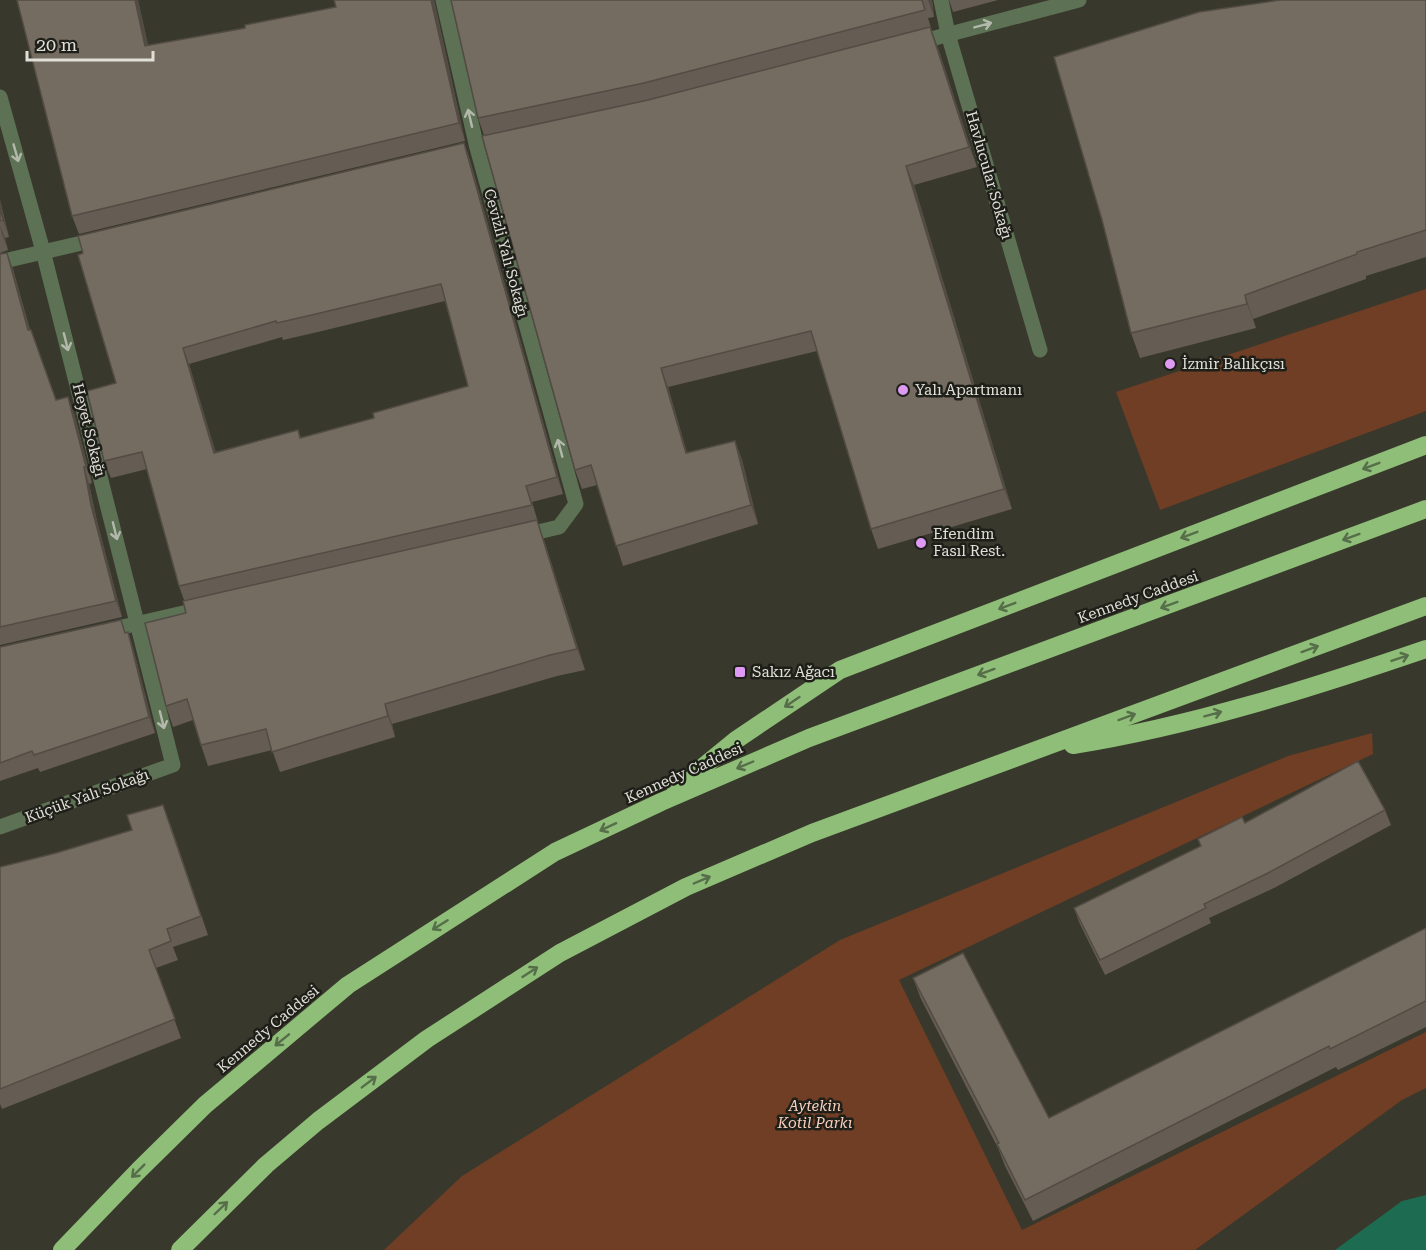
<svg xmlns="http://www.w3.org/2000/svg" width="1426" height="1250" font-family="'Roboto Serif',serif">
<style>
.green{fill:#6f3e25}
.water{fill:#1d6c51}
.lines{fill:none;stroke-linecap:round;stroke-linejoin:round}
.street{stroke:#5d7155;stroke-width:15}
.highway{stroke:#8ebe78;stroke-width:18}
.wall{fill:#655d53;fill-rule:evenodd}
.shaded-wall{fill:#524c44}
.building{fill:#756c61;stroke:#524c44;stroke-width:1.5;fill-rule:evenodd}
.oneway{stroke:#b2b9aa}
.oneway2{stroke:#566e49}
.poi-dot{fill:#dd99f3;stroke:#1f1f1a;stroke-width:2}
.labels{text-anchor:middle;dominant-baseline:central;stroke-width:5;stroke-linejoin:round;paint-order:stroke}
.street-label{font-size:15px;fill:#e0e0d8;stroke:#1f1f1a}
.poi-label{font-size:15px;fill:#e0e0d8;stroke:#1f1f1a;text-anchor:start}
.park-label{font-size:15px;font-style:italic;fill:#facfbb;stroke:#1f1f1a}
</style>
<rect width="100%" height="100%" fill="#39382c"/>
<!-- green -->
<g class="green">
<path d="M1426 289V411L1160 510 1116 392Z"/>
<path d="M1372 733 1373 754 899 980 1022 1230 1426 1032V1088L1402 1100 1195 1250H384L462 1176 840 940 1288 756Z"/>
</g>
<!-- water -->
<path class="water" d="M1426 1195V1250H1335L1402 1201Z"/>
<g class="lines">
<!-- street -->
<g class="street">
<path d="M443 0 477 148 576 504 559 527 521 536"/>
<path d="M941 0 948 34 1040 350"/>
<path d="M916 43 1079 0"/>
<path d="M0 97 43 251 173 765 0 827"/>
<path d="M0 262 99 239"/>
<path d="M105 631 205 608"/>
</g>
<!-- highway -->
<g class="highway">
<path d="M1073 745C1192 726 1312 688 1426 649"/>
<path d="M676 789 736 740 840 670 1426 445"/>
<path d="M62 1250 139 1170 205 1105 348 985 555 852 661 802 809 738 1426 509"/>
<path d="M180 1250 266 1165 318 1121 427 1039 560 953 686 887 812 833 1426 606"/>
</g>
</g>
<!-- wall -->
<g class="wall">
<path d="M17 0H138L148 45 245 28 336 7 334 0H434L465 141 79 234 72 216Z"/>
<path d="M451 0H932L934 17 928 18 931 28 977 167 914 185 1012 509 878 549 871 529 817 351 668 387 687 453 735 441 742 460 758 524 623 566 597 485 582 489 575 470 484 135 478 118Z"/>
<path d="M949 0H998L953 12Z"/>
<path d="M1426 0V257L1366 276V279L1253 319 1256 328 1140 358 1131 333Z"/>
<path d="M464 143 470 160 563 494 532 502 538 522H537L544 540 585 670 557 676 392 724 395 737 280 772 272 750 208 766 201 745 193 720 173 727 166 706 186 613 184 600 179 586 147 469 111 478 104 461 116 383ZM445 301 468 386 374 418 301 438 298 430 215 452 189 364 282 337 283 340 322 331Z"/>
<path d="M0 200 9 237 5 238 8 250 0 253Z"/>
<path d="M7 253 13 269 30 330 56 400 74 413 92 483 89 484 97 521 122 617 0 645V254Z"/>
<path d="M128 632 133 648 155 733 40 772 38 768 0 781V647Z"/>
<path d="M1385 810 1391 825 1274 888 1209 918 1211 923 1105 975 1079 922 1074 908 1201 846 1198 839 1245 823Z"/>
<path d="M170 823 208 935 173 947 178 960 156 968 181 1038 2 1109 0 1104V867Z"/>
<path d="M1426 928V1027L1338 1070 1336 1067 1033 1221 1005 1166 998 1148 921 999 913 978 1049 1118Z"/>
</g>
<!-- shaded-wall -->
<g class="shaded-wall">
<path d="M135 0H138L152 64 145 46Z"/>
<path d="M431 0H434L465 141 459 123Z"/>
<path d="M928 0H932L934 17Z"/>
<path d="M930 27 938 47 977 167 969 147Z"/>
<path d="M464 143 470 160 563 494 557 477Z"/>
<path d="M906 166 914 185 1012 509 1004 489Z"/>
<path d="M0 200 9 237 3 220 0 209Z"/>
<path d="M0 225 5 238 8 250 2 234Z"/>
<path d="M7 253 13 269 34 347 28 330Z"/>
<path d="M1245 295 1256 328 1247 304Z"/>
<path d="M183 348 189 364 221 469 214 453Z"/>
<path d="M661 368 668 387 693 473 686 453Z"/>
<path d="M68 397 74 413 92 483 86 467Z"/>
<path d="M735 441 742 460 758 524 751 505Z"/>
<path d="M84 467 89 484 97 521 122 617 116 601 91 505Z"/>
<path d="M537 520 544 540 585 670 577 649Z"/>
<path d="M128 632 133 648 155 733 149 717Z"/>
<path d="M385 704 392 724 395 737 388 716Z"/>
</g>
<!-- building -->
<g class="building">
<path d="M17 0H135L145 46 245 28V25L336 7 334 0H431L459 123 72 216Z"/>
<path d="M451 0H922L925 10 644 83 478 118Z"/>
<path d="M1280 0H1426V230L1357 252V254L1245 295 1247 304 1131 333 1102 220 1054 57 1199 12Z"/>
<path d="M930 27 969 147 906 166 1004 489 871 529 811 331 661 368 686 453 735 441 751 505 616 546 591 465 575 470 482 136 648 100Z"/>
<path d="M464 143 557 477 526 486 532 505 179 586 142 452 104 461 87 391 116 383 78 255 83 253 78 236ZM441 284 468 386 373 413 374 418 300 438 298 430 214 453 183 348 276 321 277 323 316 314Z"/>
<path d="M0 209 3 220 0 221Z"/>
<path d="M7 253 28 330H31L56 400 68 397 86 467H84L91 505 116 601 0 627V254Z"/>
<path d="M537 520 577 649 550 655 385 704 388 716 272 752 266 729 201 745 187 699 166 706 145 623 186 613 183 601Z"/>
<path d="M121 620 125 633 128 632 149 717 34 755 32 751 0 763V647Z"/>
<path d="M1358 761 1385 810 1268 873 1204 904 1206 908 1100 960 1074 908 1201 846 1198 839 1242 817 1245 823Z"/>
<path d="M163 805 201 916 167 929 171 941 149 950 175 1019 0 1089V867L56 853 132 830 127 815Z"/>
<path d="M1426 928V1001L1330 1049 1329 1046 1025 1200 997 1144 999 1143 913 978 963 953 1049 1118Z"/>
</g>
<!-- one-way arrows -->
<defs><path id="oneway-shaft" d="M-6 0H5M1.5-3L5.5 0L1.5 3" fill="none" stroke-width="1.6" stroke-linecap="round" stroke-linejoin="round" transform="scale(1.5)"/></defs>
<g class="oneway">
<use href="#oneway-shaft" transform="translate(983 25) rotate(-15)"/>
<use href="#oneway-shaft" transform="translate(470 118) rotate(-103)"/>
<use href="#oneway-shaft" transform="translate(16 153) rotate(74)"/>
<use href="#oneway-shaft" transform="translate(66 342) rotate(76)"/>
<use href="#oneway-shaft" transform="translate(560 448) rotate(-105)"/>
<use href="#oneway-shaft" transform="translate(115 531) rotate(76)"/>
<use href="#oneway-shaft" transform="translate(162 720) rotate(76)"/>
</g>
<g class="oneway2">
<use href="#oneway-shaft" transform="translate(1371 466) rotate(159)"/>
<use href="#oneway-shaft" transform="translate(1189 535) rotate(159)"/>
<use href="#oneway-shaft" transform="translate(1351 537) rotate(160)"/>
<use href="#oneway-shaft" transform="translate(1169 605) rotate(160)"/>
<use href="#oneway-shaft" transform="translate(1007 606) rotate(159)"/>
<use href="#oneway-shaft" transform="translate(1310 649) rotate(-20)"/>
<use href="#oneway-shaft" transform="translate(1400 658) rotate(-19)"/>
<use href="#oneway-shaft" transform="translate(986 672) rotate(160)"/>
<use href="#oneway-shaft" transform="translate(792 702) rotate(146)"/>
<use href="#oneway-shaft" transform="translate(1213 714) rotate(-15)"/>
<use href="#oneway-shaft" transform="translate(1127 717) rotate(-20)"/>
<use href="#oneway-shaft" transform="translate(745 765) rotate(157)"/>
<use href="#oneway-shaft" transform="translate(608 827) rotate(155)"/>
<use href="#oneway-shaft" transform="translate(702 880) rotate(-23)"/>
<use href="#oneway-shaft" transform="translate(440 925) rotate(148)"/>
<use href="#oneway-shaft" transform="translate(530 972) rotate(-33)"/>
<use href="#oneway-shaft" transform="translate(282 1040) rotate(141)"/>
<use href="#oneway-shaft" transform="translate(369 1082) rotate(-37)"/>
<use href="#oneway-shaft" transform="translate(138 1171) rotate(135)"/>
<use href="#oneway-shaft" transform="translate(221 1208) rotate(-44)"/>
</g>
<!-- markers -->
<g class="poi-dot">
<circle cx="1170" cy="364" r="6"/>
<circle cx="903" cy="390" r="6"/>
<circle cx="921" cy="543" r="6"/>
<rect x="734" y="666" width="12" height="12" rx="3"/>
</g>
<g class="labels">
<!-- street labels -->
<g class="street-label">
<text transform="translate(989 175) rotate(74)">Havlucular Sokağı</text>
<text transform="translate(506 253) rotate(75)">Cevizli Yalı Sokağı</text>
<text transform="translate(89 430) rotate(76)">Heyet Sokağı</text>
<text transform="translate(1138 597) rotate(-20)">Kennedy Caddesi</text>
<text transform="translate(684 773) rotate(-24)">Kennedy Caddesi</text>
<text transform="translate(87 796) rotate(-20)">Küçük Yalı Sokağı</text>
<text transform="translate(268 1029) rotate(-40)">Kennedy Caddesi</text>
</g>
<!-- poi labels -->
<g class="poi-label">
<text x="1182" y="364">İzmir Balıkçısı</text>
<text x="915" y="390">Yalı Apartmanı</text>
<text x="933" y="534">Efendim<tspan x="933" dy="17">Fasıl Rest.</tspan></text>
<text x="752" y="672">Sakız Ağacı</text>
</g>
<!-- park labels -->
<g class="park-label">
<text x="815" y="1106">Aytekin<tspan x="815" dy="17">Kotil Parkı</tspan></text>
</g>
</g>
<!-- scale -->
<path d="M27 51v9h126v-9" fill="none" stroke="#e0e0d8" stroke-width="3"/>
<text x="36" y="51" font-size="18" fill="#e0e0d8" stroke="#1f1f1a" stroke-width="4.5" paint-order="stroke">20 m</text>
</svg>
